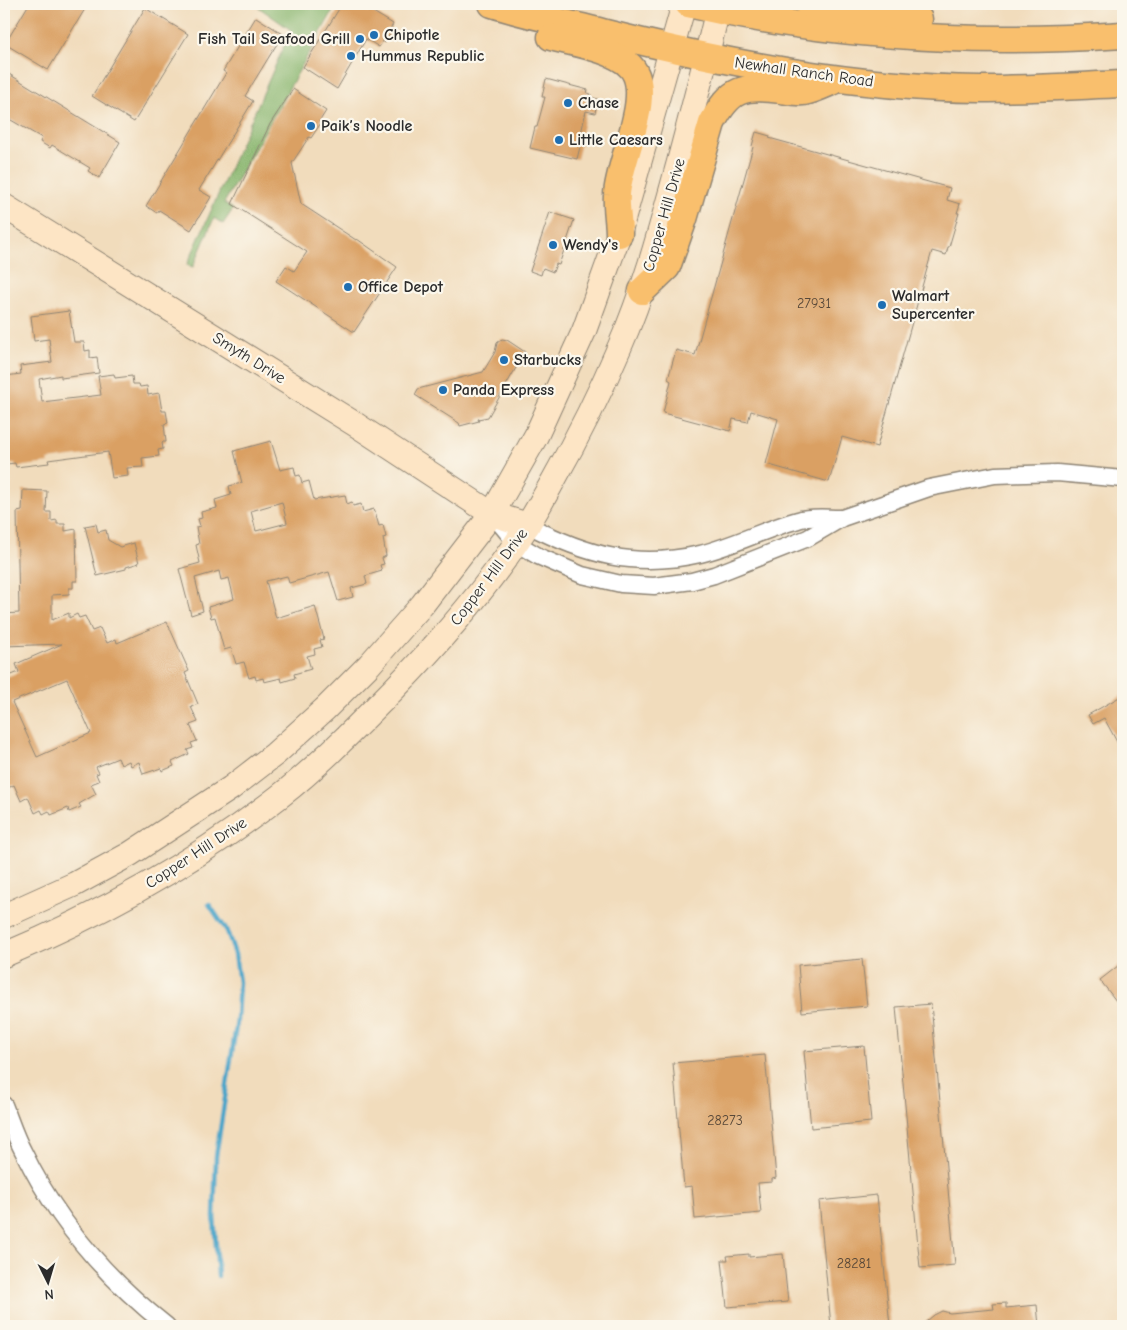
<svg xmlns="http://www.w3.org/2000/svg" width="1127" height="1330" font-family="'Comic Neue',sans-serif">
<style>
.forest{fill:#89b66e;stroke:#5a704c}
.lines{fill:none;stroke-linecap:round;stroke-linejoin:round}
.stream{stroke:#4ca5c9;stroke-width:4.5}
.building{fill:#daa063;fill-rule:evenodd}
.street-casing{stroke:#8e8474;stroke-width:19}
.secondary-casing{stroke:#8e8474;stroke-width:26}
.primary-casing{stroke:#8e8474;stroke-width:29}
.street{stroke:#fff;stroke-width:16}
.secondary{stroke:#fde5c5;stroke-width:24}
.primary{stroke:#f9bf6d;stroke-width:26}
.poi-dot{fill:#1f6fb2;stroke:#fbf7ec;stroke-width:2}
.labels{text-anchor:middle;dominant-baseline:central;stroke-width:4.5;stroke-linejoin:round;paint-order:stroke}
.number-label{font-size:14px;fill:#574839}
.poi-label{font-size:16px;font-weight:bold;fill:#2b2b2b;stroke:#fbf7ec;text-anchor:start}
.street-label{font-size:16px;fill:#2b2b2b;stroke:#fbf7ec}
</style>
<rect width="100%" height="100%" fill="#fbf7ec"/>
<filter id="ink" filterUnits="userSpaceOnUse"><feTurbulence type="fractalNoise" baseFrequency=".02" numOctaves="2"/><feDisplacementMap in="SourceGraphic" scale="10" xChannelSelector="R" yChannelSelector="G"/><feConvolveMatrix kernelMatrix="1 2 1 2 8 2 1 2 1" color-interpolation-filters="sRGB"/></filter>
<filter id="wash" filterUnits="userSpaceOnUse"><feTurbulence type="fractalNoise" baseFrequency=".0096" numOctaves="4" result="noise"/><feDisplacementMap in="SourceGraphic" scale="20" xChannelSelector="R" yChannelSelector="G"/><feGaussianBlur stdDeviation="1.12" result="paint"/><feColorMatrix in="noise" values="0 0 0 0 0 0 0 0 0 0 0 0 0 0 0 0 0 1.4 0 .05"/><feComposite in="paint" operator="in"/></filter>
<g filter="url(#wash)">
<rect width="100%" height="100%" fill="#f1dcbc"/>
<!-- forest -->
<path class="forest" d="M254 4H337L224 203 233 209 223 224 214 218 193 267 187 265 291 30Z"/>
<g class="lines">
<!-- stream -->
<path class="stream" d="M209 904 227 931 235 954 239 982 237 1020 216 1156 214 1216 218 1276"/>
</g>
<g id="blocks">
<!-- building -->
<g class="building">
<path d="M29 4H88L48 70 5 44Z"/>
<path d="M342 4H356L369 12 370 10 393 24 390 30 392 31 385 43 383 41 379 47 366 39 337 89 303 67Z"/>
<path d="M145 8 188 34 134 122 92 96Z"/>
<path d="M256 17 283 34 245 96 253 101 199 190 211 197 191 230 159 210 157 213 146 206 226 73 223 71Z"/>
<path d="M4 71 120 142 99 178 88 171 90 168 52 145 50 148 40 142 42 138 4 116Z"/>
<path d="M546 79 588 90 587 93 591 94 590 97 598 99 595 113 586 111 580 138 582 139 577 159 530 148 535 127H537L545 97H542Z"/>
<path d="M293 89 326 111 319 122 321 123 311 138 309 137 292 163 301 204 356 240 357 239 397 267 354 332 276 281 286 266 294 271 307 252 232 204 270 124Z"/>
<path d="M756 132 770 136 769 138 950 188 947 200 960 204 957 213H959L949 247H948L946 255 932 251 877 447 842 437 829 482 766 464 778 419 751 411 748 422 733 419 730 431 663 413 671 381 668 379 676 350 695 355 753 147 752 146Z"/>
<path d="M550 212 574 220 559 265 556 264 553 272 543 268 541 275 530 271Z"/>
<path d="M69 311 74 342H84L85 351 90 350V358L97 357 99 373 61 378V375L39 379 42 402 101 395 98 376 114 374 115 378 132 376 133 384H139L140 387 147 386 148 395 159 393 162 411H166L168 423 164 424 166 442H162L163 449 158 450 159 456 142 458 143 467 127 468 128 476 112 478 108 452 48 460 49 463 16 467 15 463 7 464 6 455 4 456 5 376 21 374 20 366 52 362 49 339 34 341 31 316Z"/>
<path d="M502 339 507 340 525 352 488 417 478 419 479 421 460 426 459 423 415 395 418 389 483 372 495 352 497 343Z"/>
<path d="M271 441 280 470 294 467 296 476 300 475 302 483 309 481 314 500 345 495 347 504 352 502 353 506 361 504 363 512 374 509 379 526 383 525 386 537 383 538 386 556 382 558 384 564 380 565 382 571 365 576 367 584 351 588 353 597 338 601 329 572 289 583 287 576 266 581 276 618 315 606 324 639 320 640 322 647 314 649 315 654 307 656 311 669 294 674 295 678 282 682 281 678 264 682 263 678 256 680 255 676 249 678 244 662 236 664 231 648 224 650 215 617 211 618 208 607 234 599 229 578 221 580 219 571 195 578 203 611 191 615 179 569 200 563 196 545 199 544 196 527 200 526 198 519 202 518 201 512 217 508 215 500 231 495 229 486 242 483 234 451ZM282 502 287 523 256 531 251 511Z"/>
<path d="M23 490 47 491 46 512H51V521L57 520V524H65V531L76 529 77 581H73V588H69V594L52 595V620L69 613V618L77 614 79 618 85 616 92 631 100 628 107 643 116 639 117 643 167 622 189 671 185 673 198 704 191 707 198 722 190 725 197 741 191 743 193 748 187 750 189 754 172 762 174 766 162 771 161 768 143 774 139 762 131 766 129 761 121 765 118 758 96 767 99 773 96 774 99 781 91 784 96 794 79 804 81 807 69 812 68 808 51 815 49 811 43 814 41 810 35 813 28 797 21 801 14 785 4 790V678L19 672 16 664 62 644 4 646V614L19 613 17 512 22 511ZM67 679 91 733 37 757 12 702Z"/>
<path d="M96 524 98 532 106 530 108 540 120 547 134 543 139 563 126 567V569L97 576 85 526Z"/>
<path d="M1123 695V753L1104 718 1093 724 1088 715Z"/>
<path d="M862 959 867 1006 802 1012 798 965Z"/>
<path d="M1123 962V1010L1100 980Z"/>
<path d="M931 1004 955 1265 920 1268 896 1007Z"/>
<path d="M864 1046 871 1122 811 1128 804 1051Z"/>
<path d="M765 1055 776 1178 772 1179V1182L758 1183 761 1213 695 1219 692 1186 684 1187 673 1063Z"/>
<path d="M877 1195 890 1326H831L819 1201Z"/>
<path d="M749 1254V1257L783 1254 788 1302 727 1307 722 1260H728L727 1256Z"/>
<path d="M1006 1303V1308L1037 1305 1039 1326H921L934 1315 942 1311 950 1313 994 1309 993 1304Z"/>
</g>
</g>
</g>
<g filter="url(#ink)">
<use href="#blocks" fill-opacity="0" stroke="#8e8474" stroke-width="1"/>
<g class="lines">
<!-- street casing -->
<g class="street-casing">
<g id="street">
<path d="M492 514 516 543 538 556 582 575 621 584 654 586 692 581 714 575 808 538 842 518 929 488 995 475 1057 473 1123 479"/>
<path d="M528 525C586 555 635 569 700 554 733 546 765 529 798 520 810 516 826 518 839 518"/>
<path d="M4 1105C10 1120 15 1136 23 1151 56 1220 107 1279 167 1326"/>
</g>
</g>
<!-- secondary casing -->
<g class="secondary-casing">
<g id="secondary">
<path d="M4 206 358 426 492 514 528 525"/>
<path d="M4 916 75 884 130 854 231 788 275 754 325 709 369 665 422 605 492 514 536 436 584 331 619 234 684 4"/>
<path d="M4 955C102 914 195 862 280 796 321 764 357 726 394 689 439 643 482 594 518 540 531 521 542 501 553 481 578 437 600 393 620 346 646 287 662 224 679 162 693 109 707 56 719 4"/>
</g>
</g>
<!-- primary casing -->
<g class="primary-casing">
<g id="primary">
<path d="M492 4C529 16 568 23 606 33 726 63 855 88 980 89 1027 89 1075 86 1123 84"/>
<path d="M688 4C830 37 978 45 1123 35"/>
<path d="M808 4 861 12 919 19"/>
<path d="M551 37C573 43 614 49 630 66 656 92 618 162 617 195 616 208 619 221 619 234"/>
<path d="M642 291 667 267 684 219 712 123C730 88 744 85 781 90 788 91 797 93 804 92 815 90 826 84 836 80"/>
</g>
</g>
<!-- street -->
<use href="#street" class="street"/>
<!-- secondary -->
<use href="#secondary" class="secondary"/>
<!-- primary -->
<use href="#primary" class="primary"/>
</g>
</g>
<!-- markers -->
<g class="poi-dot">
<circle cx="374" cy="35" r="5"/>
<circle cx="360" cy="39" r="5"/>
<circle cx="351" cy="56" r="5"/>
<circle cx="568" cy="103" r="5"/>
<circle cx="311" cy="126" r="5"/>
<circle cx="559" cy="140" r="5"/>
<circle cx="553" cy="245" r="5"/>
<circle cx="348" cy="287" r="5"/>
<circle cx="882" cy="305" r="5"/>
<circle cx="504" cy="360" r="5"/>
<circle cx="443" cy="390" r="5"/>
</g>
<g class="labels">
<!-- number labels -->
<g class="number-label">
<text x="814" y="303">27931</text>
<text x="725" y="1120">28273</text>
<text x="854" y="1263">28281</text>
</g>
<!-- poi labels -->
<g class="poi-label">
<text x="384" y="35">Chipotle</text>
<text x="350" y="39" text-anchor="end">Fish Tail Seafood Grill</text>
<text x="361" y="56">Hummus Republic</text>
<text x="578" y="103">Chase</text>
<text x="321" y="126">Paik’s Noodle</text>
<text x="569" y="140">Little Caesars</text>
<text x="563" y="245">Wendy's</text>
<text x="358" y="287">Office Depot</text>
<text x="892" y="296">Walmart<tspan x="892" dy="18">Supercenter</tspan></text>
<text x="514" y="360">Starbucks</text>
<text x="453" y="390">Panda Express</text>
</g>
<!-- street labels -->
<g class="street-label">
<text transform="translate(804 72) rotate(8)">Newhall Ranch Road</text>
<text transform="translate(664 215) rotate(-74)">Copper Hill Drive</text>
<text transform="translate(249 358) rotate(32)">Smyth Drive</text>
<text transform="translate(489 577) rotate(-53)">Copper Hill Drive</text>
<text transform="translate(196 853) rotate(-33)">Copper Hill Drive</text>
</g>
</g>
<!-- margin -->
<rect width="1127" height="1330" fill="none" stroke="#fbf7ec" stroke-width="20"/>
<!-- north arrow -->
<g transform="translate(48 1282) rotate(175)" stroke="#fbf7ec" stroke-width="4" paint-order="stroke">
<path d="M0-4L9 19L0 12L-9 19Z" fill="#2b2b2b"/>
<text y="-8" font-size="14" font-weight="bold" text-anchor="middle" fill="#2b2b2b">N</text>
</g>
</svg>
